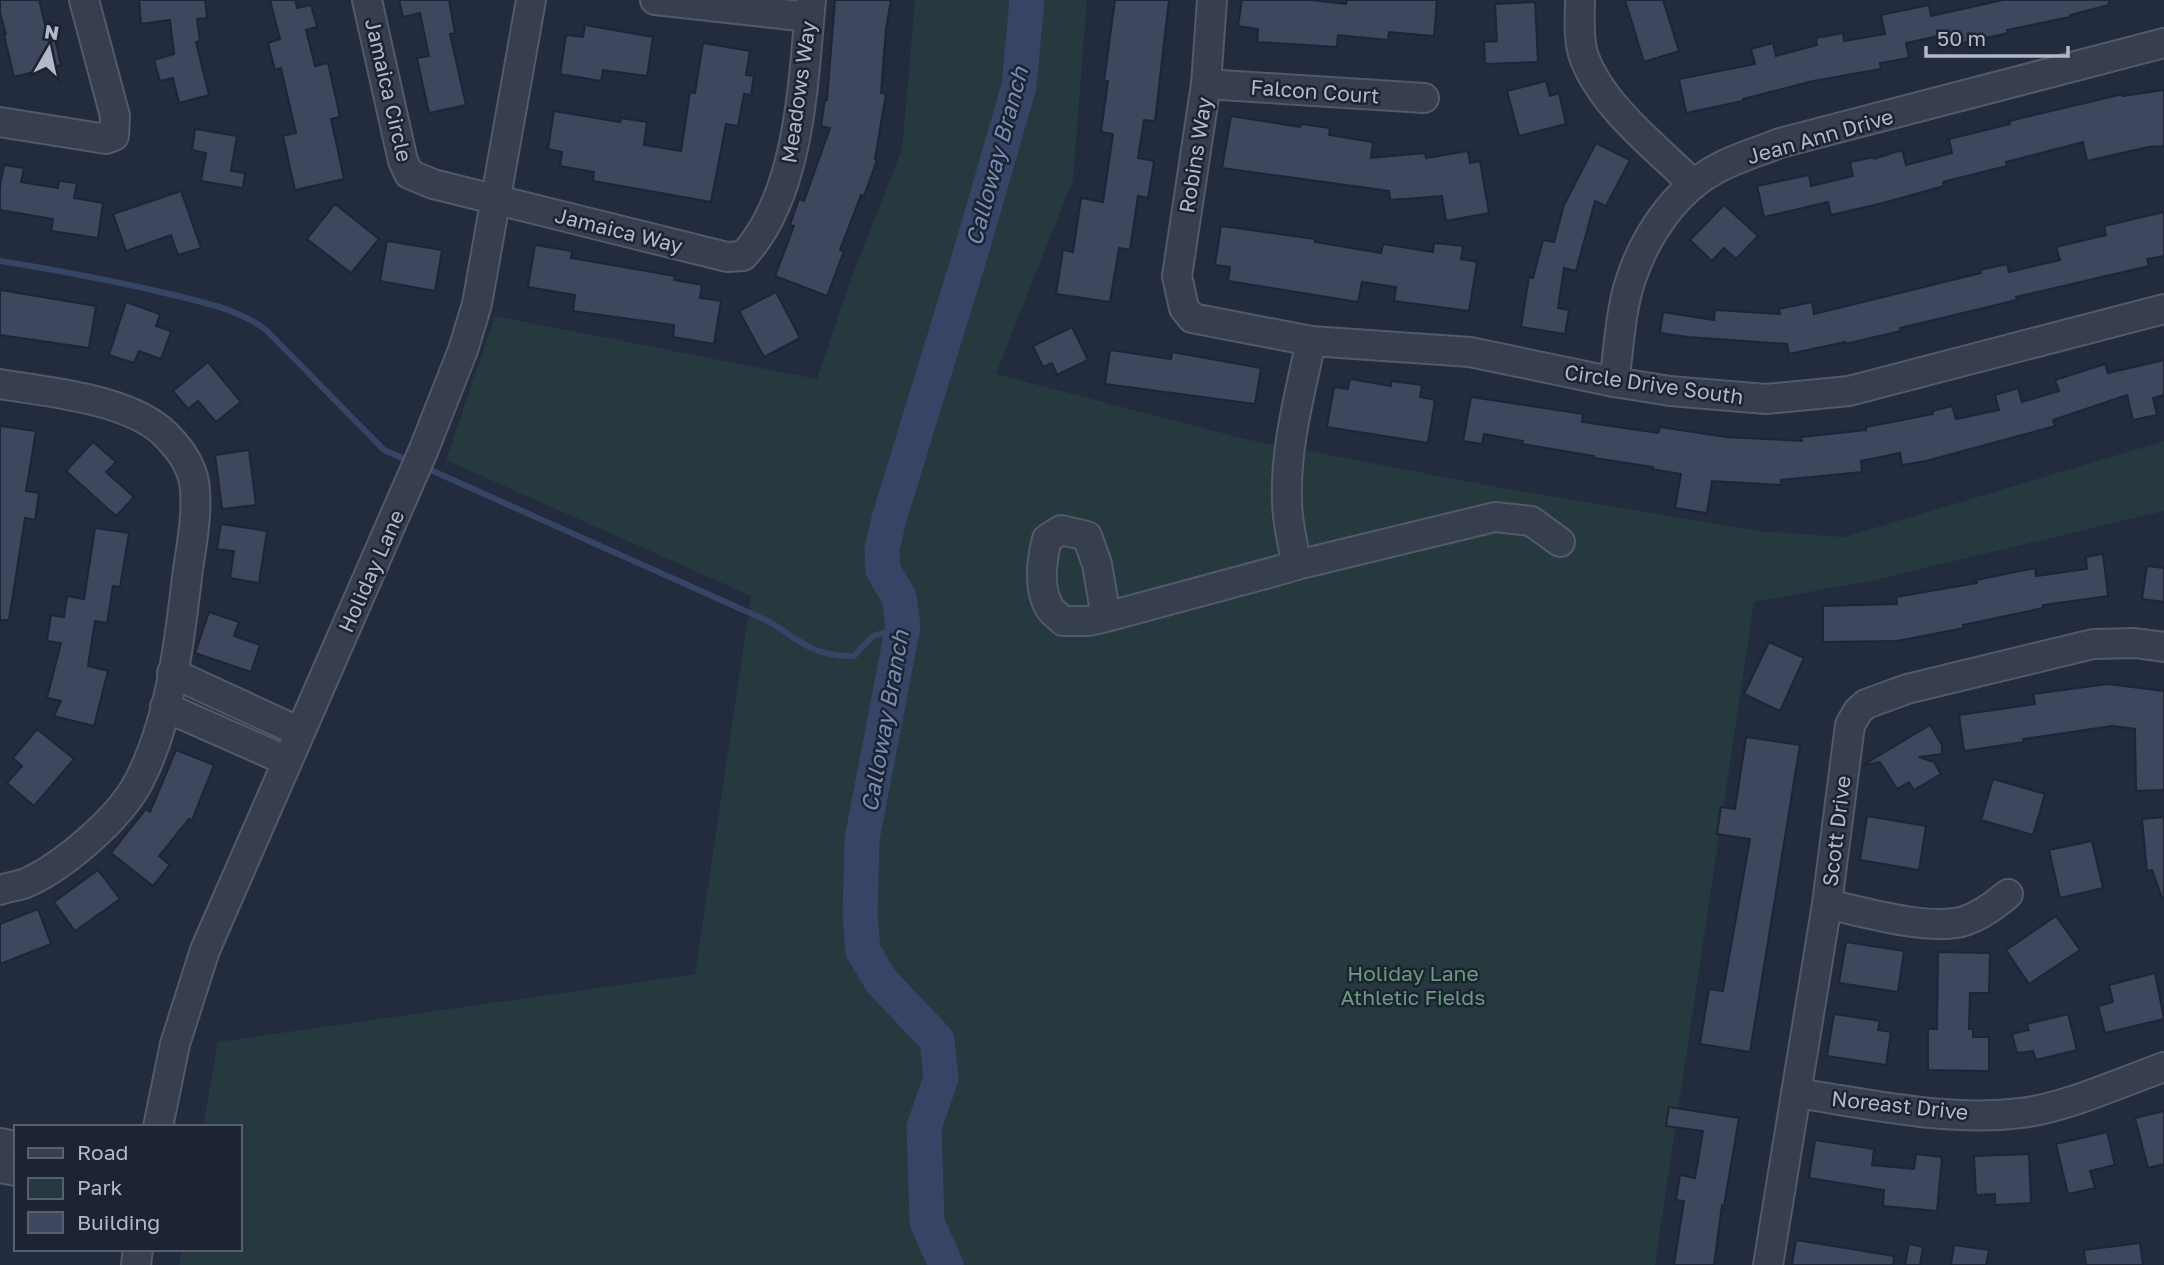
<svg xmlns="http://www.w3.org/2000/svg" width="2164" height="1265" font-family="'Golos Text',sans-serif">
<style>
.green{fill:#25393f}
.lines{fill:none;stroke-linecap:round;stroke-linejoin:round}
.stream{stroke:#364466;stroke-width:6}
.river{stroke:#364466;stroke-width:35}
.building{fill:#3f475e;stroke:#1e2535;stroke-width:2}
.minor-casing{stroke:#525969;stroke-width:32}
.minor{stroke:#373e4e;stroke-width:28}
.labels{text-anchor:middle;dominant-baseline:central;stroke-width:5;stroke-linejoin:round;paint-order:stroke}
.street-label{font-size:21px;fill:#b3b9c9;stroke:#1c2333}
.park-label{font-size:21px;fill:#699b7b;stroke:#1c2333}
.water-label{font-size:23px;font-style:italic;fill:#7a8bb2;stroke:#1c2333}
</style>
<rect width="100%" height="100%" fill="#232b3e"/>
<!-- green -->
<path class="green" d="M915 0H1087L1073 180 996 374 1245 439 1497 487 1759 531 1844 537 2164 441V511L1870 581 1754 602 1655 1265H179L182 1249H240V1127H203L218 1042 695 974 751 596 446 460 495 316 817 379 851 279 902 149Z"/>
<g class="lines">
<!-- stream -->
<g class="stream">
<path d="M0 261C56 270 110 280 165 293 201 302 237 308 266 330L384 450 411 462"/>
<path d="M424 467 770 622C801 642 815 657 854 656L873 636 884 633 897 639 900 644"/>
</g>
<!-- river -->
<path class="river" d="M946 1265 927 1222 924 1127 941 1078 937 1040 882 982 863 951 860 915 862 839 903 626 899 597 883 570 882 549 889 519 974 242 1019 86 1027 0"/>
</g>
<!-- building -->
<g class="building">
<path d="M0 0H39L45 24 51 23 61 65 14 77 4 35 6 34 0 13Z"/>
<path d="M139 0H205L207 18 197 19 200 41 196 42 209 95 179 103 173 78 160 81 154 60 174 54 170 20 141 24Z"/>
<path d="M270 0H295L297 8 311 5 317 27 306 30 315 66 328 63 340 117 331 119 344 179 295 190 283 136 296 133 281 68 275 70 268 43 280 39Z"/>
<path d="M399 0H449L455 33 450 34 466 105 429 113 417 58 429 56 420 13 403 17Z"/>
<path d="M835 0H891L886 29 881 93 886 94 875 159 877 160 864 196 861 195 840 250 844 251 827 296 775 276 794 226 790 225 799 199 804 201 830 128 821 126 825 100H827Z"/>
<path d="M1115 0H1169L1155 121 1144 120 1138 158 1154 161 1148 198 1138 196 1130 250 1119 248 1110 302 1056 294 1063 250 1073 252 1081 198 1103 202 1113 134 1101 132 1108 81H1104Z"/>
<path d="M1242 0H1311L1346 4 1347 0H1437L1434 36 1389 32 1388 40 1338 35 1337 47 1257 42 1258 29 1238 26Z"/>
<path d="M1625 0H1663L1679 51 1644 62Z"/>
<path d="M2003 0H2109V5L2070 15V17L2007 30 2008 33 1950 46 1948 34 1906 43 1909 58 1880 63 1881 69 1813 81 1743 99V101L1686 113 1679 79 1755 64 1751 49 1773 43 1776 56 1817 45 1816 38 1843 33 1844 41 1885 34 1881 15 1929 5 1931 16Z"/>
<path d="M1535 2 1538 62 1485 64 1484 42 1497 41 1495 4Z"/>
<path d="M585 25 653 37 647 76 603 70 601 81 560 74 566 35 583 37Z"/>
<path d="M703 43 750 51 746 75 754 76 751 95 744 94 738 126 726 124 711 202 593 181 594 172 560 166 562 152 548 149 554 111 620 122 621 118 647 122 644 145 681 151 690 92 695 93Z"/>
<path d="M1546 81 1550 96 1559 93 1566 124 1519 136 1507 91Z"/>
<path d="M2164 90V146L2148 147 2087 161 2083 142 2006 162 2007 166 1943 182 1944 186 1883 203 1831 215 1828 202 1764 217 1757 186 1809 175 1811 186 1853 176 1850 162 1874 157V159L1902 150 1906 165 1952 153 1949 139 2010 124 2009 121 2123 94V96Z"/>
<path d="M1231 116 1300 127 1301 124 1330 128 1329 135 1373 142 1371 158 1425 153 1426 158 1468 151 1470 163 1480 161 1489 213 1446 221 1442 196 1390 200 1389 191 1222 168Z"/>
<path d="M195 129 237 136 231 171 245 173 243 188 201 181 206 153 192 150Z"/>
<path d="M1596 143 1630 160 1606 206 1595 201 1576 271 1564 268 1558 308 1569 310 1565 334 1521 327 1529 277 1533 278 1543 240 1554 242 1564 205Z"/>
<path d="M4 165 24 168 21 182 58 188 59 181 77 183 74 198 103 203 98 238 51 231 53 219 0 210V187Z"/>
<path d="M181 191 201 248 178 255 171 235 126 251 113 214Z"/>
<path d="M335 204 379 239 351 273 307 239Z"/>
<path d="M1724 205 1758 236 1736 259 1724 248 1712 261 1690 240Z"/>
<path d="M2164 212V256L2147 259 2149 266 2016 297 2017 300 1900 328 1901 331 1845 344V342L1789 354 1787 344 1688 337 1660 333 1663 312 1714 320 1715 310 1780 314 1779 309 1812 302 1814 314 1981 273 1980 270 2007 264 2009 272 2060 260 2056 247 2106 235 2104 226Z"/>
<path d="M1221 226 1315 239V242L1381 253 1383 244 1433 252 1434 243 1463 246 1461 259 1477 262 1469 311 1394 301 1396 287 1362 282 1358 302 1228 281 1230 267 1215 265Z"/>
<path d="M387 241 442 250 435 291 380 281Z"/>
<path d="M535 245 572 251 571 258 675 276 674 280 702 285 700 298 721 301 714 344 673 337 674 325 573 311 575 295 528 287Z"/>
<path d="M0 290 96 306 89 348 0 335Z"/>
<path d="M776 292 800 338 764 357 739 311Z"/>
<path d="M126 302 160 314 156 326 171 331 161 359 139 351 134 363 109 355Z"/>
<path d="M1072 327 1088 360 1057 375 1052 363 1043 367 1033 346Z"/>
<path d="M1110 350 1171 359 1172 352 1261 368 1255 404 1105 384Z"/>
<path d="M2164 360V395L2153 398 2157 415 2133 420 2127 395 2053 420 2055 426 1926 461 1902 465 1900 453 1861 461 1862 472 1781 480V485L1712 481 1707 513 1675 508 1681 474 1652 469 1653 467 1594 458V456L1522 444 1523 441 1484 434 1482 444 1463 441 1471 397 1583 414 1582 422 1658 433 1660 427 1726 437 1802 441 1801 437 1866 430V427L1933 414 1932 411 1952 406 1956 419 1999 410 1995 395 2018 388 2022 402 2059 391 2055 380 2105 364 2108 373Z"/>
<path d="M208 362 241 402 216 422 198 401 188 409 173 391Z"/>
<path d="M1350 379 1391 386V381L1422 385 1420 397 1435 400 1428 443 1327 427 1334 387 1348 389Z"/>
<path d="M0 426 36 431 26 491 39 493 35 520 25 518 9 620H0Z"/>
<path d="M93 442 116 462 106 472 134 497 116 516 66 471Z"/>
<path d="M249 450 256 505 222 509 215 455Z"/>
<path d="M221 524 267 531 259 583 230 578 234 551 217 549Z"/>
<path d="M95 528 129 533 120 587 113 586 107 623 95 621 88 666 108 671 94 726 54 716 61 701 47 698 61 643 47 641 51 615 64 617 67 596 84 599Z"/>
<path d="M2103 554 2108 596 2043 605V608L1963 625 1964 628 1897 641 1823 642V606L1897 604 1896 597 1977 583 1976 580 2035 568 2036 576 2087 569 2086 557Z"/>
<path d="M2147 566 2164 568V602L2142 599Z"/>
<path d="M209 612 239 622 234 636 260 645 251 672 195 653Z"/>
<path d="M1769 642 1804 658 1780 711 1744 694Z"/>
<path d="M2108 684 2164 691V790L2136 791 2135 729 2112 726 2023 739 2024 742 1964 751 1959 715 2035 704 2033 694Z"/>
<path d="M1930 725 1942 745V754L1919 757 1934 762 1941 774 1914 790 1909 782 1897 789 1880 762 1863 765Z"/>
<path d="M37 729 74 759 34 806 7 783 22 766 13 758Z"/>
<path d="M1746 737 1800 745 1750 1052 1700 1044 1709 989 1723 991 1750 839 1717 834 1721 807 1735 809Z"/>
<path d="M176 750 214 765 192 820 189 819 159 856 170 865 153 886 111 853 146 809 150 812Z"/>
<path d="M1993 779 2045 794 2033 835 1981 820Z"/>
<path d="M1867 816 1926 826 1919 870 1860 860Z"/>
<path d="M2164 817V898H2162L2152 870 2147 871 2142 819Z"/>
<path d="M2092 841 2103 888 2060 898 2049 850Z"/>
<path d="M98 870 120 899 75 931 54 902Z"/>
<path d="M38 909 51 944 0 964V924Z"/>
<path d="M2056 916 2080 950 2029 984 2006 950Z"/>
<path d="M1846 942 1904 951 1898 992 1839 983Z"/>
<path d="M1938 952 1990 953 1989 993H1970L1969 1029H1973V1037H1989V1071L1928 1070V1029H1937Z"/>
<path d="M2155 973 2164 1019 2105 1033 2098 1006 2113 1002 2109 985Z"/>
<path d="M1834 1014 1880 1021 1878 1030 1891 1032 1886 1065 1827 1056Z"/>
<path d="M2068 1014 2077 1050 2036 1060 2033 1051 2017 1053 2012 1034 2029 1030 2027 1024Z"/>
<path d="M1669 1107 1739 1118 1724 1206 1722 1205 1714 1265H1674L1684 1201 1676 1200 1680 1175 1695 1178 1703 1131 1666 1126Z"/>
<path d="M2164 1111V1164L2148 1168 2135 1118Z"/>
<path d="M2107 1132 2115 1165 2090 1171 2095 1188 2068 1194 2056 1144Z"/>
<path d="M1815 1140 1874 1149 1872 1165 1914 1169 1916 1154 1942 1157 1937 1211 1883 1206 1884 1190 1809 1178Z"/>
<path d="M2029 1154 2031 1203 1995 1205V1194L1976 1195 1974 1156Z"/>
<path d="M1796 1240 1894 1256 1893 1265H1792Z"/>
<path d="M2140 1243 2143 1265H2086L2084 1250Z"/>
<path d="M1909 1244 1923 1247 1920 1265H1905Z"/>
<path d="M1954 1245 1989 1250 1986 1265H1951Z"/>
</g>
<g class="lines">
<!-- minor casing -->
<g class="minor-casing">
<g id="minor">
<path d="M367 0 403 161 409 174 433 184 727 257 743 256C801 194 803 80 811 0"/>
<path d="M655 0 809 17"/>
<path d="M1212 0 1206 84 1177 276 1184 308 1192 318 1311 341 1470 352 1614 382 1670 391 1766 399 1849 391 2164 309"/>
<path d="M1580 0C1580 18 1578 36 1583 54 1600 105 1656 147 1693 184"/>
<path d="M1206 84 1424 98"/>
<path d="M0 122 106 139 114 136 115 116 84 0"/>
<path d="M1614 382C1619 349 1620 313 1630 282 1645 235 1676 189 1720 167 1739 157 1761 151 1780 143L2164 43"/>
<path d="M0 384C48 392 131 399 166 435 180 449 194 469 195 490 197 515 192 544 188 569 180 638 171 719 139 781 120 818 64 866 26 883 18 886 8 887 0 890"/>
<path d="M1297 565C1293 544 1287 523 1287 501 1285 447 1300 394 1311 341"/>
<path d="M1106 617 1097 564 1087 536 1061 530 1047 539C1042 559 1038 585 1048 605 1050 611 1058 616 1063 621H1089L1106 617 1280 570 1297 565 1495 517 1531 521 1560 542"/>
<path d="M172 673 300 732"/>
<path d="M165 707 287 761"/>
<path d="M1827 904C1864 912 1924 930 1961 922 1979 917 1994 906 2008 894"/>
<path d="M1796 1093C1870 1104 1946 1122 2021 1113 2068 1107 2119 1083 2164 1067"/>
<path d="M158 1127 175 1044 205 950 424 449 463 350 477 304 531 0"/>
<path d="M0 1143 16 1146"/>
<path d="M0 1168 16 1171"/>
<path d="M136 1265 138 1249"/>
<path d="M1768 1265 1827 904 1850 725 1858 711 1866 704 1907 689 2093 644 2135 643 2164 647"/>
</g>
</g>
<!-- minor -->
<use href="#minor" class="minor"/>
</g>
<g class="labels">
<!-- street labels -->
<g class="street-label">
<text transform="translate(389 90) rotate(77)">Jamaica Circle</text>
<text transform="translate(1315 91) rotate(4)">Falcon Court</text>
<text transform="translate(798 92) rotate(-82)">Meadows Way</text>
<text transform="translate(1820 136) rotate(-16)">Jean Ann Drive</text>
<text transform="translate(1195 155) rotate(-81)">Robins Way</text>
<text transform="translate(619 230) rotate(14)">Jamaica Way</text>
<text transform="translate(1654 384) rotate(8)">Circle Drive South</text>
<text transform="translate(371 571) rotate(-66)">Holiday Lane</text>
<text transform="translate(1836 831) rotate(-83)">Scott Drive</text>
<text transform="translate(1900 1105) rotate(6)">Noreast Drive</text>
</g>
<!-- park labels -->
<g class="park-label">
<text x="1413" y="973">Holiday Lane<tspan x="1413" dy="24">Athletic Fields</tspan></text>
</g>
<!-- water labels -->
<g class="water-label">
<text transform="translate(996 156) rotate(-75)">Calloway Branch</text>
<text transform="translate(884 721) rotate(-80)">Calloway Branch</text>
</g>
</g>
<!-- legend -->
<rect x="14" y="1125" width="228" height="126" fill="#1c2333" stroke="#585f6f" stroke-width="2"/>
<rect x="28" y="1148" width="35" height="10" fill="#373e4e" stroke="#585f6f" stroke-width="2"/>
<text x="77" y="1160" font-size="21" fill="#b3b9c9">Road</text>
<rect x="28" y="1178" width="35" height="21" fill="#25393f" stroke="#585f6f" stroke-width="2"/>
<text x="77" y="1195" font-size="21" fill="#b3b9c9">Park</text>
<rect x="28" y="1212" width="35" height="21" fill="#3f475e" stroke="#585f6f" stroke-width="2"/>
<text x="77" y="1230" font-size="21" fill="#b3b9c9">Building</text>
<!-- north arrow -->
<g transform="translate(49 49) rotate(9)" stroke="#1c2333" stroke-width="5" paint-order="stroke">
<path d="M0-5L12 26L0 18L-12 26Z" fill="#b3b9c9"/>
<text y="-10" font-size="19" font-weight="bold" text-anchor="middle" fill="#b3b9c9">N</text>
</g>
<!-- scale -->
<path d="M1926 46v10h142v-10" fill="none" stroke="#b3b9c9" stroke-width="3.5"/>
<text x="1937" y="46" font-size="21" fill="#b3b9c9" stroke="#1c2333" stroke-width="5" paint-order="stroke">50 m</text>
</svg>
